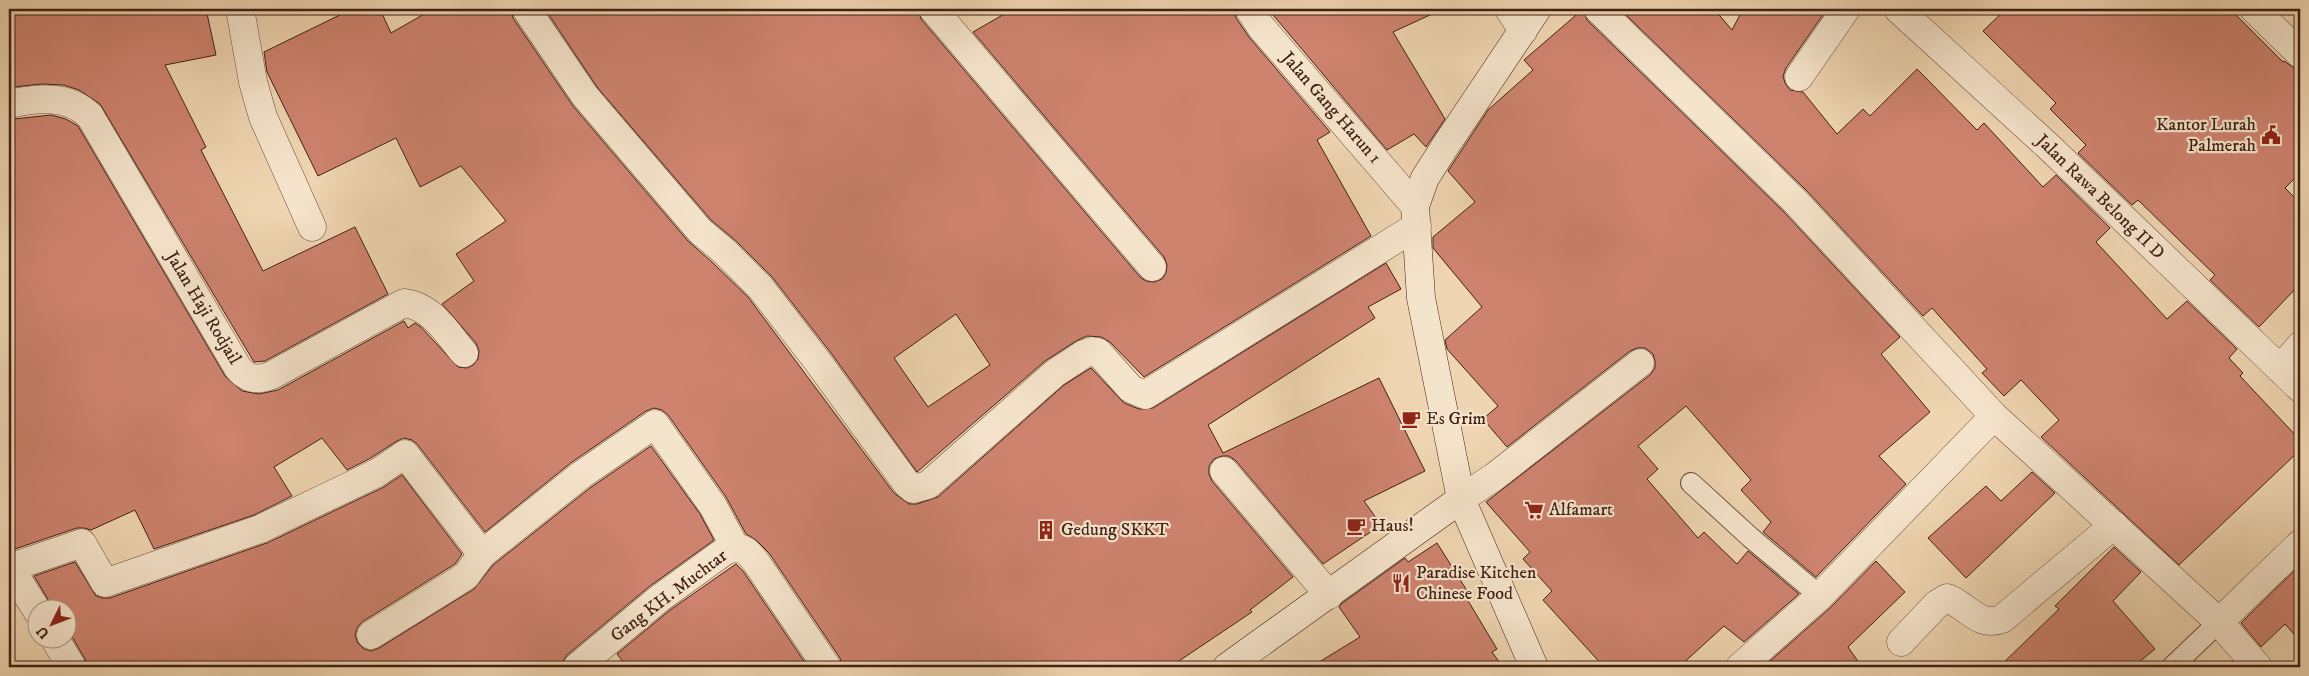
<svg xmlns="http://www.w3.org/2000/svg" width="2309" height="676" font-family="'IM FELL DW Pica',serif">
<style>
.building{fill:#ce836f;stroke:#412014;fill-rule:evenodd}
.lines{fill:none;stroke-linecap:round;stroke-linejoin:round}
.lane-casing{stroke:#6c4d3b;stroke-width:22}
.street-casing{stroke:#6c4d3b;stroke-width:29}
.secondary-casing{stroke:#412014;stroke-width:29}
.lane{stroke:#f5e4cc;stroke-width:20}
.street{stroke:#f5e4cc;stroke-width:28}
.secondary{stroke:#f5e4cc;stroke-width:28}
.labels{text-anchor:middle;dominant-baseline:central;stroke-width:4.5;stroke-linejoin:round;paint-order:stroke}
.street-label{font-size:18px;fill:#412014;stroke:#f5e4cc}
.poi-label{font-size:18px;fill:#412014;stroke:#f5e4cc;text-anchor:start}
</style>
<rect width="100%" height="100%" fill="#efd5b1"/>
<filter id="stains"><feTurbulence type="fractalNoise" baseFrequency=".004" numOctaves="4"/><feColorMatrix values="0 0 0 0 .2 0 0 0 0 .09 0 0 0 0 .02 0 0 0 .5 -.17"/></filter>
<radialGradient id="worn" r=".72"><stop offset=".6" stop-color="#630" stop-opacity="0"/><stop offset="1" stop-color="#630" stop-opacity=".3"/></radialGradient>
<!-- building -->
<g class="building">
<path d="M14 9H206L216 55 165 65 206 147 201 150 263 271 355 227 388 294 265 361 254 362 100 104 79 90 64 85 41 84 14 87Z"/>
<path d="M352 9H380L391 33 433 9H511L513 18 573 106 688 241 713 263 748 297 894 493 909 504H917L938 497 1064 385 1091 368 1124 403 1139 409 1153 408 1386 263 1401 289 1368 307 1375 318 1208 425 1223 453 1379 378 1425 471 1364 501 1381 525 1323 564 1236 461 1229 456H1222L1214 459 1209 466V474L1212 481 1293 577 1250 610 1252 612 1170 667H842L840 658 769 553 756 540 746 534 726 497 668 415 662 410 654 408 646 411 572 462 485 532 417 444 412 440 404 438 397 441 369 459 347 470 322 438 274 467 292 496 254 515 154 549 135 510 91 530 84 528H77L9 551V137L14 148V119L51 115 66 119 78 126 225 376 242 391 259 394 278 390 404 321 408 328 415 323 421 327 458 367 467 368 473 365 478 359 479 351 476 343 442 304 474 281 456 254 506 221 461 166 420 187 396 138 318 176 267 72 264 52Z"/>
<path d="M545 9H918L921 19 1140 277 1146 281 1154 282 1162 279 1166 273 1167 265 1164 257 973 32 1013 9H1234L1236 18 1249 37 1330 132 1317 140 1371 236 1144 377 1110 342 1101 337 1087 336 1076 341 1045 361 917 472 831 353 772 277 735 240 711 220 597 87ZM956 314 990 365 928 407 894 358Z"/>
<path d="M1268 9H1443L1393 32 1445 119 1426 147 1414 134 1387 150Z"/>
<path d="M1583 9 1587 20 1784 212 1900 337 1881 354 1930 412 1879 456 1906 484 1816 577 1763 532 1771 522 1741 490 1751 480 1686 406 1638 446 1658 469 1647 479 1698 538 1704 532 1737 564 1748 551 1799 594 1744 642 1724 626 1679 667H1604L1543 600 1552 591 1523 559 1530 552 1486 502 1650 375 1655 368V361L1653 354 1645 348H1637L1630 351 1507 447 1483 419 1498 406 1447 349 1445 340 1482 307 1433 248V237L1475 202 1448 171 1488 110 1533 70 1524 60Z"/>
<path d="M1629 9H1714L1732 30 1743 9H1827L1786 68 1783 76 1785 83 1790 90 1803 92 1837 134 1863 109 1870 116 1917 69 1977 130 1984 123 2043 187 2056 175 2110 228 2096 242 2167 319 2187 301 2237 349 2229 358 2243 373 2240 376 2300 440V450L2179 565 2041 437 2059 420 2021 380 2004 396 1982 373 1987 369 1932 308 1923 316 1806 190 1624 13Z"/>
<path d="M2006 9H2230L2283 62 2284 61 2296 69H2300V173L2285 188 2300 203V284L2259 327 2210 280 2215 275 2138 200 2132 205 2078 153 2086 145 2050 109 2056 103 1983 31Z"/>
<path d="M651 446 700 514 714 540 650 586 567 655 563 661 562 667H88L85 659 68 630V608H53L34 576 75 562 96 596 103 598H110L267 543 384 487 402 475 462 554 455 564 362 622 357 628 355 636 358 643 364 649 372 651 379 648 474 589 493 565 590 488Z"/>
<path d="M2032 472 2055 493 1966 578 1928 538 1986 486 2001 501Z"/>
<path d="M1437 543 1471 597 1467 599 1497 649 1492 652 1503 667H1311L1360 637 1339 607 1341 604 1405 558 1408 562Z"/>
<path d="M2114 547 2141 572 2113 601 2155 649 2133 667H1999L2059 609 2055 606Z"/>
<path d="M1876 561 1905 592 1848 647 1862 667H1776L1769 662 1830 608Z"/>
<path d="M736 564 743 571 808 667H627L617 654 670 610Z"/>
<path d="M2300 565V641L2285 624 2261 647 2241 623Z"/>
</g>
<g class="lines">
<!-- lane casing -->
<g class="lane-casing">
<g id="lane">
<path d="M1691 483 1750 537 1820 596"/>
<path d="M2172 667 2219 622"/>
</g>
</g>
<!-- street casing -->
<g class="street-casing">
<g id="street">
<path d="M240 9 253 82 263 117 312 227"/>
<path d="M526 9 585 96 700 231 724 251 760 287 818 362 907 484 913 489 928 485 1055 373 1084 354 1092 351 1098 352 1131 389 1145 395 1417 226"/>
<path d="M933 9 1152 267"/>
<path d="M1249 9 1261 27 1415 206"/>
<path d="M1509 9 1523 31"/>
<path d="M1598 9 1795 201 1994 416 2219 622 2258 667"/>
<path d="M1898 9 2049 147 2300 388"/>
<path d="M2254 9 2300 54"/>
<path d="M1799 77 1846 9"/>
<path d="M9 104C37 98 68 94 90 116L238 368C248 380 258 381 272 375L404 303C432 306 447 333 464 353"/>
<path d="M2280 369 2300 346"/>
<path d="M1224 471 1329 595"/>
<path d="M1461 499 1494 477 1640 363"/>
<path d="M9 566 38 612"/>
<path d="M9 568 82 543 105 583 260 529 377 473 405 454 482 554 581 475 655 424 713 506 735 547"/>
<path d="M2219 622 2300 544"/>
<path d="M371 635 466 576 482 554"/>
<path d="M54 638 72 667"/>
<path d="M1901 642 1937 604 1947 598C1967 605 1978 628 2002 619L2114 525"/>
<path d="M577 667 660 598 725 551C740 544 747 550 756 562L827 667"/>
<path d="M1740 667 1820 596 1994 416"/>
</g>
</g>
<!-- secondary casing -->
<g class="secondary-casing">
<g id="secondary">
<path d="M1227 667 1461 499"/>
<path d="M1534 667 1461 499 1421 298 1415 206 1425 178 1446 145 1537 9"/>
</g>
</g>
<!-- lane -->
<use href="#lane" class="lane"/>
<!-- street -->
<use href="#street" class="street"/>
<!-- secondary -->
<use href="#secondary" class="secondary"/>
</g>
<!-- icons -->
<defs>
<g id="civic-bare" transform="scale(1.5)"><path d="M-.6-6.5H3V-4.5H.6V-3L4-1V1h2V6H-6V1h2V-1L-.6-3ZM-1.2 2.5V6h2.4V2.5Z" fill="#8f2418" stroke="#f5e4cc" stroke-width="2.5" paint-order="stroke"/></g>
<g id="cafe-bare" transform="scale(1.5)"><path d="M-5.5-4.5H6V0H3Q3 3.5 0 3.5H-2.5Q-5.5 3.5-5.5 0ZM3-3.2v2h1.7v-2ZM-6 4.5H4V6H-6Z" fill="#8f2418" stroke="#f5e4cc" stroke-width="2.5" paint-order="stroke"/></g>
<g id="supermarket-bare" transform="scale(1.5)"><path d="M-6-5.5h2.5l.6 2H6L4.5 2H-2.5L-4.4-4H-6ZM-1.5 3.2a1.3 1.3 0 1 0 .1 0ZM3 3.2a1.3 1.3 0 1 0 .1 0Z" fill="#8f2418" stroke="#f5e4cc" stroke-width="2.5" paint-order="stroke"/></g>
<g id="building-bare" transform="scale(1.5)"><path d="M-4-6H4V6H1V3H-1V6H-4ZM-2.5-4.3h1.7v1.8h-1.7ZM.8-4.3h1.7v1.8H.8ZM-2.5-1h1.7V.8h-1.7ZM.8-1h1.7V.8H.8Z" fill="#8f2418" stroke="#f5e4cc" stroke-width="2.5" paint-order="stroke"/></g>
<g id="restaurant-bare" transform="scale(1.5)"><path d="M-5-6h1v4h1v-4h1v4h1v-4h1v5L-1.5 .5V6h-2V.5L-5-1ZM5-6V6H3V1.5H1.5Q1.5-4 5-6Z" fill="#8f2418" stroke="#f5e4cc" stroke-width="2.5" paint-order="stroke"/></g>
</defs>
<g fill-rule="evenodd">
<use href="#civic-bare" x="2271" y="135"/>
<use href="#cafe-bare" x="1411" y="419"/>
<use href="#supermarket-bare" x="1534" y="510"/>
<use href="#cafe-bare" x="1356" y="526"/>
<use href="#building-bare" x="1046" y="530"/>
<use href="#restaurant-bare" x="1401" y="583"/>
</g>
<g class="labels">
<!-- street labels -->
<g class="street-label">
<text transform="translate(1331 108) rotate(49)">Jalan Gang Harun 1</text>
<text transform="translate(2100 197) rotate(44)">Jalan Rawa Belong II D</text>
<text transform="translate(203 308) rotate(59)">Jalan Haji Rodjail</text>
<text transform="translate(669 596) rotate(-37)">Gang KH. Muchtar</text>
</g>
<!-- poi labels -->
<g class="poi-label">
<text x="2256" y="125" text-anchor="end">Kantor Lurah<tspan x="2256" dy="21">Palmerah</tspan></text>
<text x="1426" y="419">Es Grim</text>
<text x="1549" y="510">Alfamart</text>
<text x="1371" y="526">Haus!</text>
<text x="1061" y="530">Gedung SKKT</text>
<text x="1416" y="573">Paradise Kitchen<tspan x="1416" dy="21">Chinese Food</tspan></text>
</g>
</g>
<!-- margin -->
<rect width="2309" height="676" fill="none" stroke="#efd5b1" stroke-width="30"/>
<rect x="10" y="10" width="2289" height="656" fill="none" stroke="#412014" stroke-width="2.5"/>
<rect x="15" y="15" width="2279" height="646" fill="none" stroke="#412014"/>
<!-- north arrow -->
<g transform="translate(52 624) rotate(228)"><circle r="24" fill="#f5e4cc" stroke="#ad9682"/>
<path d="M0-4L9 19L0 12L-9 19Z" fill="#8f2418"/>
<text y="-8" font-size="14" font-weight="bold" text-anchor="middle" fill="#412014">U</text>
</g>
<rect width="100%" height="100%" filter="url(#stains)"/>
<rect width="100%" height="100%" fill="url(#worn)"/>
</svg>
